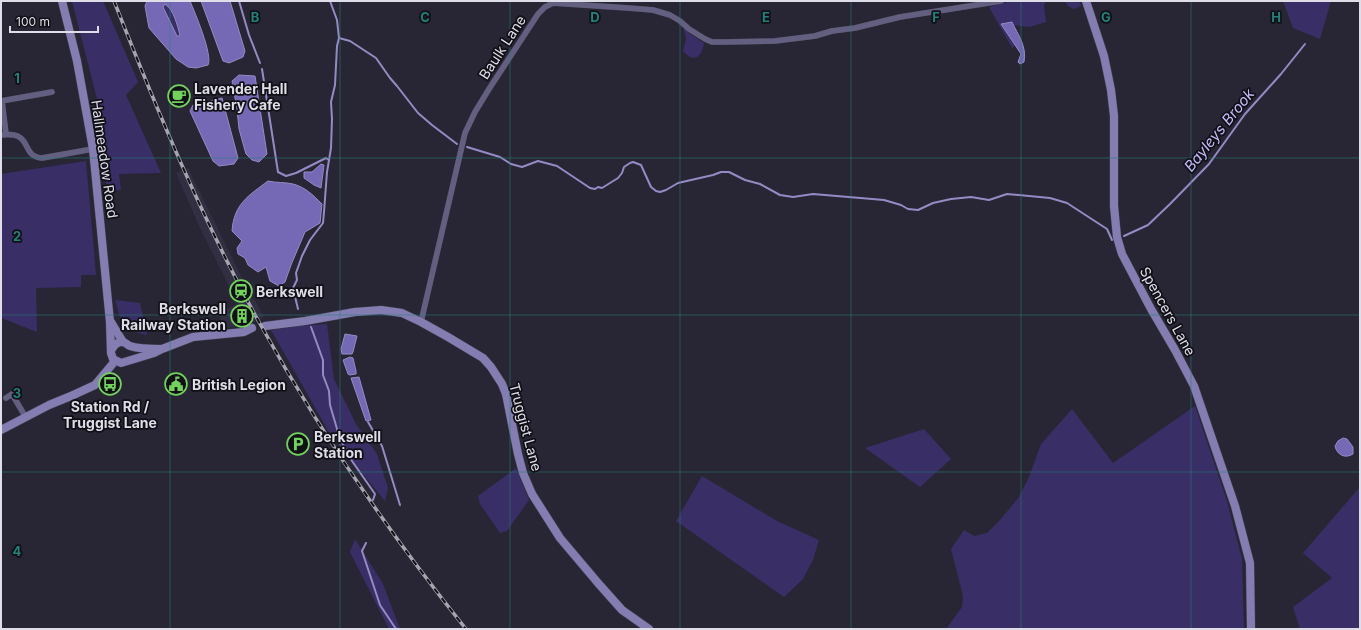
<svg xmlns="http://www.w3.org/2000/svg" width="1361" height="630" font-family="Inter,sans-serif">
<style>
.built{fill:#322f43}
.green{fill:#392e66}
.water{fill:#7568b5;stroke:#958bc4;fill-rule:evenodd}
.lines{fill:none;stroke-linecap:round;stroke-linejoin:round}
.stream{stroke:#958bc4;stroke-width:2}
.street-casing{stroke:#454352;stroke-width:6}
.secondary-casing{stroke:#454352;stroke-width:9}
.street{stroke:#635f80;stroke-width:5.5}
.secondary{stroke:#847db2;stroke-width:8}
.rail-casing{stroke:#a5a4af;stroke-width:3.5}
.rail{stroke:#111017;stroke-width:2;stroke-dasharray:6;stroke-linecap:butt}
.grid{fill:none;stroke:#24807a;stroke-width:1;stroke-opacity:0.55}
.labels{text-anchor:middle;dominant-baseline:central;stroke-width:3.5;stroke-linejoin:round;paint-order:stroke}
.street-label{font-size:14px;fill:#dfdee8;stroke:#111017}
.poi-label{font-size:14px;font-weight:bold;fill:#dfdee8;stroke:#111017;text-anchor:start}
.water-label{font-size:15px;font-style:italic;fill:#c4bcfb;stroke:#111017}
.grid-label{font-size:13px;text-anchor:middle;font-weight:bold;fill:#24807a;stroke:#111017;stroke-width:3.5;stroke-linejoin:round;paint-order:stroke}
</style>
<rect width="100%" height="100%" fill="#282635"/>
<!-- built -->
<path class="built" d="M188 168 253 300H255L264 317 250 323 225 329 218 313 238 304 199 226 176 173Z"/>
<!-- green -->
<g class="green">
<path d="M72 1H103L138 82 126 95 161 173 119 174 121 190 107 191 98 103Z"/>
<path d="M1011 1H1046L1044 5 1046 22 1030 27 1001 24 1015 46 1012 48 989 7Z"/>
<path d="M1065 1H1079L1081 6 1074 9 1068 6Z"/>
<path d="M1283 1H1331L1320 39 1293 28Z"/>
<path d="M166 4 172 13 180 35 179 36H177L163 7Z"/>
<path d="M683 27 689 33 704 43C702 57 694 64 683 51L686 38Z"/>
<path d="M86 161 96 275H81V287L36 288 37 332 1 318V174Z"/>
<path d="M115 300 140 303 147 335C121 329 122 324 115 300Z"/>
<path d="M327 324 334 379 356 424 377 454 388 488 385 501 330 434 271 330 299 326Z"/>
<path d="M1195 406 1227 501 1242 559 1244 629H946L962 607 963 596 951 549 964 530 974 536 987 533 1000 520 1019 497 1029 477 1041 444 1072 409 1113 463Z"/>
<path d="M924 429 951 459 920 487 865 448Z"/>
<path d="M516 468 529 500 507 531 500 533 480 504 478 496Z"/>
<path d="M702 476 777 521 819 540 813 560 803 579 784 597 676 521Z"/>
<path d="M1360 487V629H1300L1293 607 1332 578 1303 553Z"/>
<path d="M355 539 383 584 400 629H389L350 552Z"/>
</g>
<!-- water -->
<g class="water">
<path d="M147 1H190C195 13 213 55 208 65L196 68 188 67 176 59 149 28 145 6ZM165 4C174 10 177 25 180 35L179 36H177L163 7Z"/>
<path d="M201 1H230L245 51 243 57 229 63 223 61Z"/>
<path d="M1012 22C1018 35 1027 46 1024 62L1020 64 1018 62 1021 54 1001 24Z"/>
<path d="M239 75 255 76 267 154 259 162 252 160 246 154 239 129 237 109 232 81Z"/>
<path d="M222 98 238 158 234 164 219 166 213 161 190 111 193 105Z"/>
<path d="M321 164 324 165 321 188 314 185 304 178V172H312Z"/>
<path d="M268 181C276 183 285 182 293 184 305 187 313 195 322 204L320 223 305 232 291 265 285 282 279 286 270 281 266 267 258 272 248 265 245 258 238 254 237 248 242 241 232 231C234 204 248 196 268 181Z"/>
<path d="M345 334 357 336 353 352 352 354H342L341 349Z"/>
<path d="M350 357 353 358 356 371V374L350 375 348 374 343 360Z"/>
<path d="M359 377 371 420 366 421 351 378Z"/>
<path d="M1343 438 1347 439 1353 447V454C1345 459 1337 455 1335 446L1338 441Z"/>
</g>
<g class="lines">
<!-- stream -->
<g class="stream">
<path d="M239 1 249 35 260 63"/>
<path d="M339 38 350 41 376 58 390 78 397 86 418 113 432 125 457 144"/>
<path d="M262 69 278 172 286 176 296 173 326 158 329 160"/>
<path d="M467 147 500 157 511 164 522 167 538 161 557 166 590 188 595 189 598 187 602 188 618 178 622 173 624 167 630 163 633 162 641 165 651 187 656 191 660 192 666 190 678 183 713 175 721 172H729L745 180 760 184 780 195 793 197 813 194 884 200 901 205 908 209 918 210 933 203 951 199 971 197 989 200 1007 194 1050 198 1067 203 1107 229 1112 240"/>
<path d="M1124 236 1148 225 1170 204 1209 164 1245 114 1281 74 1305 44"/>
<path d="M298 309 293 288 297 280 296 273 302 256 310 240 323 223 324 212 327 172 331 148 332 119 331 102 335 85 337 46 339 38 337 20 330 1"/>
<path d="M311 327 323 360V375L329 391 330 405 340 439 352 461 375 494 373 500"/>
<path d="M368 422 382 446 400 505"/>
<path d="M366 543 362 551 380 605 396 629"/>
</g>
<!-- street casing -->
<g class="street-casing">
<g id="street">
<path d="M1 101 52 92"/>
<path d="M2 101 6 134"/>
<path d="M1 135C35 131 19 156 42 158L93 149"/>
<path d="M421 322 465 133 475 112 489 89 538 14 545 7 553 3 628 8 653 10 670 15 680 21 689 29 705 39 712 42H726L775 41 815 36 832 31 855 28 900 17 1001 1"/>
<path d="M6 398 12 394 25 416"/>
</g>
</g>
<!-- secondary casing -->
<g class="secondary-casing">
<g id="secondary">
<path d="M62 1 77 61 93 149 110 322 111 353 113 359 121 363 154 353 162 349 193 337 244 332 252 328"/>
<path d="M1086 1 1104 56 1111 90 1114 116V206L1117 237 1122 254 1151 309 1175 350 1194 386 1235 506 1250 563 1251 629"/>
<path d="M111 322 123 342"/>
<path d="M265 326 305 321 355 312 381 310 402 313 421 322 448 337 483 358 491 367 502 384 506 394 518 454 523 473 532 494 560 538 598 583 622 610 649 629"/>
<path d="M112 349C114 345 117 342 122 342 126 342 127 345 130 346 139 349 151 349 160 349"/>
<path d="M1 430 49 405 71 396 95 385 115 361"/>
</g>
</g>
<!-- street -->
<use href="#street" class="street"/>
<!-- secondary -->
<use href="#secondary" class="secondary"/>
<!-- rail casing -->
<g class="rail-casing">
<path id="rail" d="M114 1C157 110 202 219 259 322 319 431 389 533 466 629"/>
</g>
<!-- rail -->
<use href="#rail" class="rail"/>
</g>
<!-- grid -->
<path class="grid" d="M170 1V629M340 1V629M510 1V629M680 1V629M851 1V629M1021 1V629M1191 1V629M1 158H1360M1 315H1360M1 472H1360"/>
<!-- icons -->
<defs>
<g id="cafe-ring" transform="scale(1.15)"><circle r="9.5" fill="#111017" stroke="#73d25d" stroke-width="1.5"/><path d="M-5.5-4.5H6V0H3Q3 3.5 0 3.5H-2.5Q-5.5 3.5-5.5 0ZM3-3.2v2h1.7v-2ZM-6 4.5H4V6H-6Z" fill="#73d25d"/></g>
<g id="station-ring" transform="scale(1.15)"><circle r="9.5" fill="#111017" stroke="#73d25d" stroke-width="1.5"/><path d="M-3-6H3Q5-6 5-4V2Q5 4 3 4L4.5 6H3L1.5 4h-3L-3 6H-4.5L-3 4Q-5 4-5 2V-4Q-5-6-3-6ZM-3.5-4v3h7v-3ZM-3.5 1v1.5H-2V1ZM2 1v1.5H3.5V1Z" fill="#73d25d"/></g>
<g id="building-ring" transform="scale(1.15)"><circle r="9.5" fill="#111017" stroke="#73d25d" stroke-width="1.5"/><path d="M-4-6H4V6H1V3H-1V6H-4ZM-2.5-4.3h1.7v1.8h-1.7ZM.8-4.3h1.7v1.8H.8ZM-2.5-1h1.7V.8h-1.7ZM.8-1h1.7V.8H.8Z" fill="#73d25d"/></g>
<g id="bus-ring" transform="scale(1.15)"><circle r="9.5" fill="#111017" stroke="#73d25d" stroke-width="1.5"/><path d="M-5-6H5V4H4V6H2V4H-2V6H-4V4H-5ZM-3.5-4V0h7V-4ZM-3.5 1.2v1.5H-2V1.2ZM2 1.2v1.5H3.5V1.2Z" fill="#73d25d"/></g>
<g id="civic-ring" transform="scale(1.15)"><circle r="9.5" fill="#111017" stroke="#73d25d" stroke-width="1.5"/><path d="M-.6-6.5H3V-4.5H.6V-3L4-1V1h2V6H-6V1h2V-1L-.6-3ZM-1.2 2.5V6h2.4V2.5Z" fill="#73d25d"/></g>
<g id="parking-ring" transform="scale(1.15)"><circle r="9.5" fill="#111017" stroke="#73d25d" stroke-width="1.5"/><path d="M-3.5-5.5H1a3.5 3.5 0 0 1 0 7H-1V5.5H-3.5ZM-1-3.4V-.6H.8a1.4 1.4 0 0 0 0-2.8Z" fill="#73d25d"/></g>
</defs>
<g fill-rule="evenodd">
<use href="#cafe-ring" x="179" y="96"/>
<use href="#station-ring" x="241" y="291"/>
<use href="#building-ring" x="242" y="316"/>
<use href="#bus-ring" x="110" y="384"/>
<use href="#civic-ring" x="176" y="384"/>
<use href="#parking-ring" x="298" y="444"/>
</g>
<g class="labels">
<!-- street labels -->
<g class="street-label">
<text transform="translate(502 47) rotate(-57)">Baulk Lane</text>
<text transform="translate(105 159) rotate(82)">Hallmeadow Road</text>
<text transform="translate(1168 311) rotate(61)">Spencers Lane</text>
<text transform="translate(526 427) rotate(75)">Truggist Lane</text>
</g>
<!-- poi labels -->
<g class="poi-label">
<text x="194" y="88">Lavender Hall<tspan x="194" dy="16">Fishery Cafe</tspan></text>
<text x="256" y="291">Berkswell</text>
<text x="226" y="308" text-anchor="end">Berkswell<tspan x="226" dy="16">Railway Station</tspan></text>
<text x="192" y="384">British Legion</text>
<text x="110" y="406" text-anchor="middle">Station Rd /<tspan x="110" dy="16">Truggist Lane</tspan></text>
<text x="314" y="436">Berkswell<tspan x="314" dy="16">Station</tspan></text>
</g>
<!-- water labels -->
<g class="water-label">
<text transform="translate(1219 130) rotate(-51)">Bayleys Brook</text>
</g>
</g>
<g class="grid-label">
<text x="255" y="22">B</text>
<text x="425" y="22">C</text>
<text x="595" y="22">D</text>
<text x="766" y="22">E</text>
<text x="936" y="22">F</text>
<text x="1106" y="22">G</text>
<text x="1276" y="22">H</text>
<text x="17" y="83">1</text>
<text x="17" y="241">2</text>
<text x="17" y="398">3</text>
<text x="17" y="556">4</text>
</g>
<!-- border -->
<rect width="1361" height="630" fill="none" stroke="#dfdee8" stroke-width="4"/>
<!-- scale -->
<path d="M10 26v6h88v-6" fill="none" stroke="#dfdee8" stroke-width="2"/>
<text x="16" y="26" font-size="12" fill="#dfdee8" stroke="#111017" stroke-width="3" paint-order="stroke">100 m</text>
</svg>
